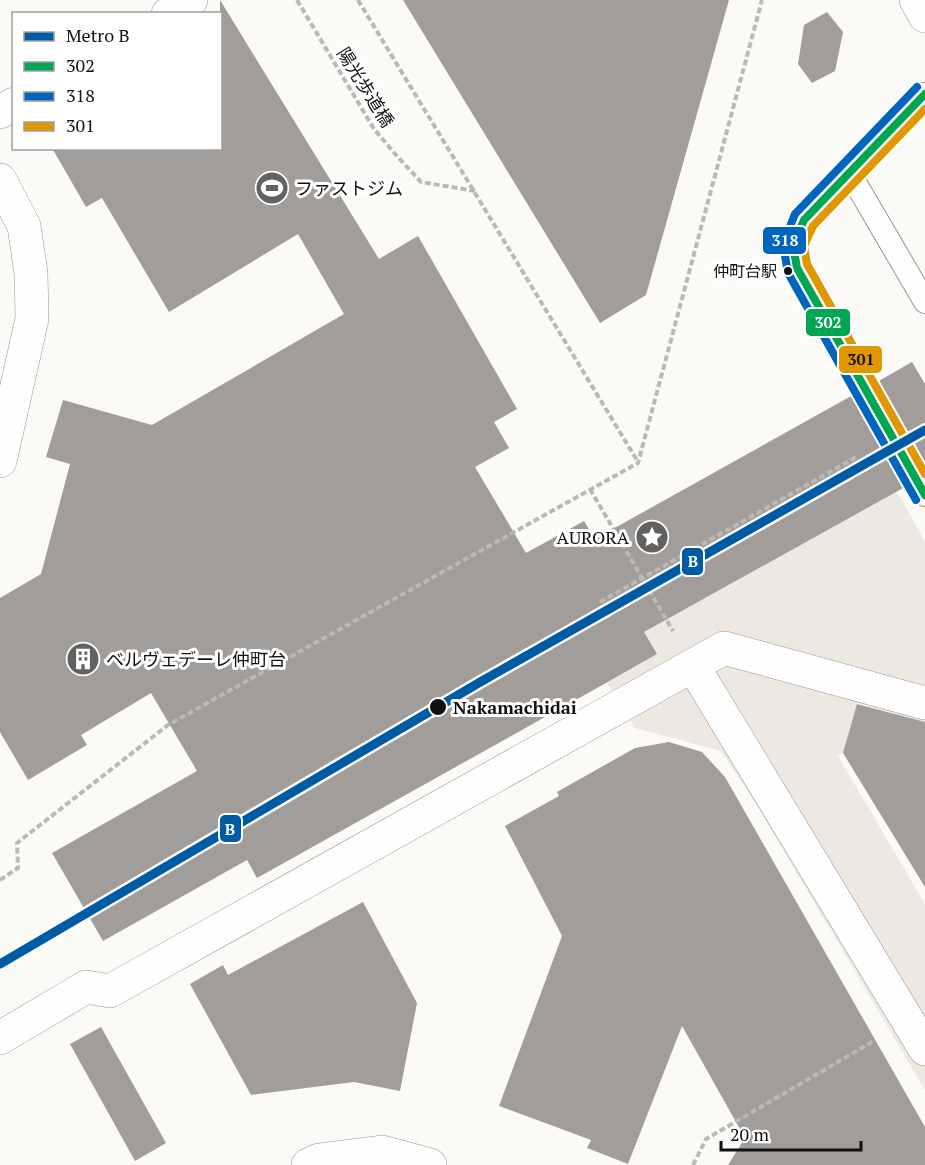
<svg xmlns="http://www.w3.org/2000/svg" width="925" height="1165" font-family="'PT Serif','Noto Sans JP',serif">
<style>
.plaza{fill:#ede8e1}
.building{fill:#a09d9b}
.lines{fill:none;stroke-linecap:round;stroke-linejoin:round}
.service-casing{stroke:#969594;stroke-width:24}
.pedestrian-casing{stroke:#969594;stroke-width:34}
.tertiary-casing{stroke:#969594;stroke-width:34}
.path{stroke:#b9b9b8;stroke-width:4;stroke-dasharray:6 3;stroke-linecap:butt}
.service{stroke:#fffefe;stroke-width:22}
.pedestrian{stroke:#fffefe;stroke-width:33}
.tertiary{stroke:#fffefe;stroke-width:33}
.bus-1-casing{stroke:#fff;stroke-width:12}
.bus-2-casing{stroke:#fff;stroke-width:12}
.bus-3-casing{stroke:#fff;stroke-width:12}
.bus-1{stroke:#00a651;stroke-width:8}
.bus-2{stroke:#0065bd;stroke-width:8}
.bus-3{stroke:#e09702;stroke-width:8}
.metro-1-casing{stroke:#fff;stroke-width:14}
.metro-1{stroke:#005ba5;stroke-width:9}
.bus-dot{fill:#101010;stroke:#fff;stroke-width:2}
.labels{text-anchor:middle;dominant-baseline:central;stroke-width:6;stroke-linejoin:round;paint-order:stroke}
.bus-label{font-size:16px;fill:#101010;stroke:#fff;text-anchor:end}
.street-label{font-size:18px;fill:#101010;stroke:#fff}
.poi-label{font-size:18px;fill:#101010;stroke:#fff;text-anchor:start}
.stop-label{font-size:18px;font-weight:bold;fill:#101010;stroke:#fff;text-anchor:start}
.line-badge{stroke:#fff;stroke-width:2}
.badge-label{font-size:16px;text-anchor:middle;font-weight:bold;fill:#fff}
.pale-badge-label{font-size:16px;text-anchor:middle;font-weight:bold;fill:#111}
</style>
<rect width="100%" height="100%" fill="#fcfaf6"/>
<!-- plaza -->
<path class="plaza" d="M897 491 925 542V722L858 703 843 753 838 756 925 904V1090L756 804 721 751 635 728 607 683 657 654 644 632Z"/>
<!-- building -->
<g class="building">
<path d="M220 0 379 259 418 236 517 409 494 422 509 448 475 467 526 553 584 521 595 539 853 395 905 487 644 632 657 654 606 683 257 878 247 860 103 941 52 853 197 771 151 693 81 735 87 745 28 780 0 732V598L41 574 70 464 46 457 63 400 152 425 344 314 298 234 169 312 102 198 86 207 52 148H220Z"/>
<path d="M403 0H729L646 295 600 323Z"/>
<path d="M827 12 843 32 835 71 812 83 798 64 804 25Z"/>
<path d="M912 362 925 384V468L877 382Z"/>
<path d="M857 704 925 722V887L843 753Z"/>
<path d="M669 742 702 752 725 777 925 1127V1165H728L745 1138 682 1026 628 1164 587 1148 591 1140 499 1106 562 936 505 826 559 796 557 792 635 748Z"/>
<path d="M363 902 417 1003 400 1091 354 1082 251 1095 190 984 223 965 228 975Z"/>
<path d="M101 1027 166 1143 135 1161 70 1044Z"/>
</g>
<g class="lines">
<!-- service casing -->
<g class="service-casing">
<g id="service">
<path d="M925 94 804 220 793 245 797 268 925 495"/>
<path d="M849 172 925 302"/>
</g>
</g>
<!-- pedestrian casing -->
<g class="pedestrian-casing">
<g id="pedestrian">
<path d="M693 666 925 1049"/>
<path d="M0 1038 86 987 110 991 724 648 925 703"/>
</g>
</g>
<!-- tertiary casing -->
<g class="tertiary-casing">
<g id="tertiary">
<path d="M916 0 925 16"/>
<path d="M168 14 191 0"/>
<path d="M0 112 14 104"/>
<path d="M0 180 24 226 31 273 32 319 0 461"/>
<path d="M308 1165 319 1160 382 1152 430 1165"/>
</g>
</g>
<!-- path -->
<g class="path">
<path d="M297 0 374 129 396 155 421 182 475 191"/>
<path d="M358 0 638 462"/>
<path d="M590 489 673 631"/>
<path d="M600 602 858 456"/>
<path d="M0 880 18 868 17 843 168 725 638 463 762 0"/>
<path d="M693 1165 706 1139 872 1042"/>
</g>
<!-- service -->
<use href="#service" class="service"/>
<!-- pedestrian -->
<use href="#pedestrian" class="pedestrian"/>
<!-- tertiary -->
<use href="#tertiary" class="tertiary"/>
<!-- bus-1 casing -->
<g class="bus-1-casing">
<path id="bus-1" d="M925 94 804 220 793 245 797 268 925 495"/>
</g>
<!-- bus-2 casing -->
<g class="bus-2-casing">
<path id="bus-2" d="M916 500 788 273 783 244 795 214 917 87"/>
</g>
<!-- bus-3 casing -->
<g class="bus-3-casing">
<path id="bus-3" d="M925 109 813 226 804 246 807 264 925 474"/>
</g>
<!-- bus-1 -->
<use href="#bus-1" class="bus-1"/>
<!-- bus-2 -->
<use href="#bus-2" class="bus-2"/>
<!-- bus-3 -->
<use href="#bus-3" class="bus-3"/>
<!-- metro-1 casing -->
<g class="metro-1-casing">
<path id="metro-1" d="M0 964 482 681 925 430"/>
</g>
<!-- metro-1 -->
<use href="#metro-1" class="metro-1"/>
</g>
<!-- icons -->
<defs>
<g id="stadium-disc" transform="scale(1.725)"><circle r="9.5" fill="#636260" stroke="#fff"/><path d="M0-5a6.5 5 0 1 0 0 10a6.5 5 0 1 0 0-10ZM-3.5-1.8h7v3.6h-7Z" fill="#fff"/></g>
<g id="sight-disc" transform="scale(1.725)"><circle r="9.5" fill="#636260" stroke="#fff"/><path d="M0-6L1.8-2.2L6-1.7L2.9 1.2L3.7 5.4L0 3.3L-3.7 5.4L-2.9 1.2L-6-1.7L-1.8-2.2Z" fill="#fff"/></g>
<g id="building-disc" transform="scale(1.725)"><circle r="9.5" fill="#636260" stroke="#fff"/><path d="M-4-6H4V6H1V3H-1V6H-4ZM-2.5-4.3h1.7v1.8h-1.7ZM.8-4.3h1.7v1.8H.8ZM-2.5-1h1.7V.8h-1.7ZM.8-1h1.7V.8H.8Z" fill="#fff"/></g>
</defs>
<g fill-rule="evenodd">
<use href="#stadium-disc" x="272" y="188"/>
<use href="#sight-disc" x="652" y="537"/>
<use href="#building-disc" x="83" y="659"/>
</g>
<!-- markers -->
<g class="bus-dot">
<circle cx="788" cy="271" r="5"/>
<circle cx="438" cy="707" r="9"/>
</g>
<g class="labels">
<!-- bus labels -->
<g class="bus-label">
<text x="777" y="271">仲町台駅</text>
</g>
<!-- street labels -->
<g class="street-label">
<text transform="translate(366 87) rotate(58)">陽光歩道橋</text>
</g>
<!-- poi labels -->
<g class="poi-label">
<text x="295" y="188">ファストジム</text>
<text x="629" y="537" text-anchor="end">AURORA</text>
<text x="106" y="659">ベルヴェデーレ仲町台</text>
</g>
<!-- stop labels -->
<g class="stop-label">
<text x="453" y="707">Nakamachidai</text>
</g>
</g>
<g class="line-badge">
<rect x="762" y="226" width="45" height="29" rx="6" fill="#0065bd"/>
<rect x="805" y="308" width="46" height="29" rx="6" fill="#00a651"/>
<rect x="838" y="345" width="45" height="29" rx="6" fill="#e09702"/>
<rect x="681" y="547" width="23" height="29" rx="6" fill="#005ba5"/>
<rect x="219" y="814" width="23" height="29" rx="6" fill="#005ba5"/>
</g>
<g class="badge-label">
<text x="785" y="246">318</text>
<text x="828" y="328">302</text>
<text x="693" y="567">B</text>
<text x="230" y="835">B</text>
</g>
<g class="pale-badge-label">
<text x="861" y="365">301</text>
</g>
<!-- legend -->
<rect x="12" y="12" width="210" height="138" fill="#ffffff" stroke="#9f9f9f" stroke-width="1.5"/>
<rect x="24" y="32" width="30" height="9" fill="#005ba5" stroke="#9f9f9f" stroke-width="1.5"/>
<text x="66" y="42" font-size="18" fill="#101010">Metro B</text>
<rect x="24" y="62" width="30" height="9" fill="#00a651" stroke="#9f9f9f" stroke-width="1.5"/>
<text x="66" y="72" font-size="18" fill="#101010">302</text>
<rect x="24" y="92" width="30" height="9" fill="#0065bd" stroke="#9f9f9f" stroke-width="1.5"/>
<text x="66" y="102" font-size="18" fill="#101010">318</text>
<rect x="24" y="122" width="30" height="9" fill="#e09702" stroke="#9f9f9f" stroke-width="1.5"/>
<text x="66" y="132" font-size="18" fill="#101010">301</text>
<!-- scale -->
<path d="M721 1141v9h140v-9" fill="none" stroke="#101010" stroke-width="3"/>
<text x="730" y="1141" font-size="18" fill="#101010" stroke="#ffffff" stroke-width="4.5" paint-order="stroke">20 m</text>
</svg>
